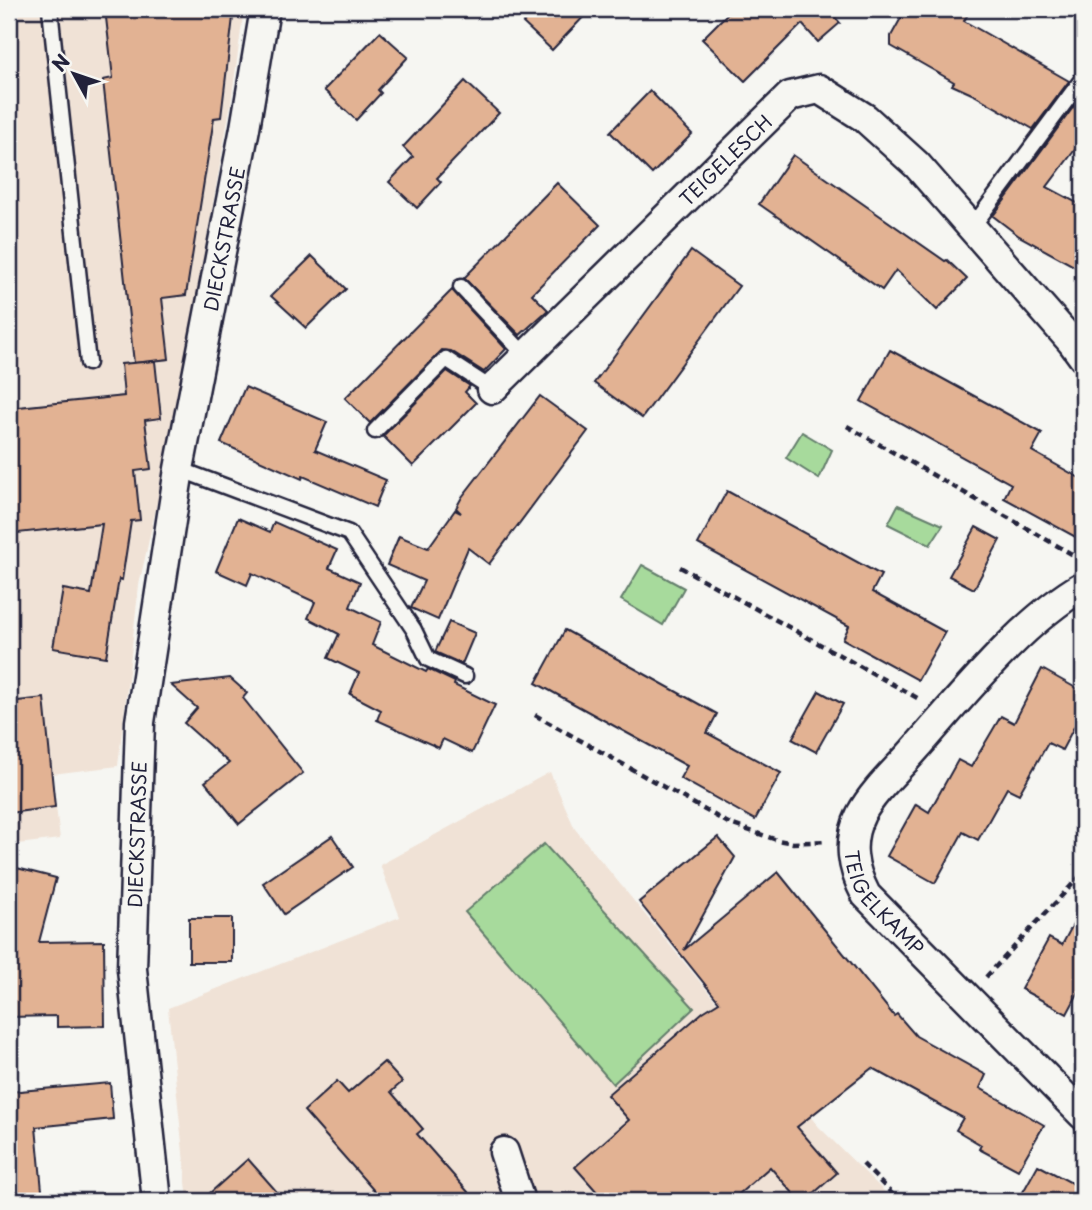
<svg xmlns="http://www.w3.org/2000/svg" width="1092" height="1210" font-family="'Playpen Sans',sans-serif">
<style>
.built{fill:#f0e2d6}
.green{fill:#a7da9c;stroke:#647e6c;stroke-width:2}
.building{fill:#e2b293;stroke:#22223b;stroke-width:2}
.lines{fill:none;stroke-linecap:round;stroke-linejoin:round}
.lane-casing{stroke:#22223b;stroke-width:19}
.street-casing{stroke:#22223b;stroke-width:33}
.path{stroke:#22223b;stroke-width:4.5;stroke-dasharray:7 5;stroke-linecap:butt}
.lane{stroke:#f6f6f2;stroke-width:14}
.street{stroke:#f6f6f2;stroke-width:28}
.labels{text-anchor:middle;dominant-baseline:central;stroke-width:6;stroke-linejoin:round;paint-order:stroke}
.street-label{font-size:19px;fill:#22223b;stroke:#f6f6f2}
</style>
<rect width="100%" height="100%" fill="#f6f6f2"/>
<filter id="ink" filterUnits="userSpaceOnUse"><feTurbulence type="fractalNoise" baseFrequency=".0143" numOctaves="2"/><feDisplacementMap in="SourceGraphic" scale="14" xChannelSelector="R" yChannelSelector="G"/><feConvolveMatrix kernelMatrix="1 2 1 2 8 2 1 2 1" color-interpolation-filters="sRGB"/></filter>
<g filter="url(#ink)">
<!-- built -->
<g class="built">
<path d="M9 9H244L231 103 170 444 139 585 118 766 52 774 60 839 9 845Z"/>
<path d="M550 772 575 829 818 1126 894 1201H188L168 1008 400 917 380 865Z"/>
</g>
<!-- green -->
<g class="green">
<path d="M802 432 832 450 819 479 786 458Z"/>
<path d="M898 505 943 525 930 545 888 524Z"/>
<path d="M642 565 684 588 663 625 621 600Z"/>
<path d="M544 844 694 1008 613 1084 465 912Z"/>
</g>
<!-- building -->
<g class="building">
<path d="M105 9H234L221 117 214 118 186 295 162 298 169 359 134 363 103 80 113 78Z"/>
<path d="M536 9H591L552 50 523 23Z"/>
<path d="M732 9H828L840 23 818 42 802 24 745 81 702 39Z"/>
<path d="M906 9H971L964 21 1069 81 1033 129 974 95 952 85 954 82 891 46V36Z"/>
<path d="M380 32 408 57 378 90 381 93 356 120 324 90Z"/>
<path d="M465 81 499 113 437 178 441 182 417 208 389 182 413 157 403 147Z"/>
<path d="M650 91 692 134 652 174 610 132Z"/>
<path d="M1083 94V139L1047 187 1083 206V271L1019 236 993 216Z"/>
<path d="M793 155 945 261 947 260 967 279 937 310 896 270 882 290 759 204Z"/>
<path d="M557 183 600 225 532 294 548 310 520 335 464 278Z"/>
<path d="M691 251 739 286 642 418 594 383Z"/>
<path d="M312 256 346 289 306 328 271 296Z"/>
<path d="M452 290 506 349 484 372 451 351 442 350 370 423 345 398Z"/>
<path d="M890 350 1042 433 1032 451 1083 480V541L1004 498 1011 484 861 401Z"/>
<path d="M155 361 161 418 145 420 151 469 135 471 140 520 131 521 122 580 119 579 106 657 53 648 63 589 91 594 102 524 9 534V408L124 396 121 364Z"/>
<path d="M447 371 470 386 465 392 476 403 413 466 383 436Z"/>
<path d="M245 387 327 422 315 450 386 480 375 507 303 476 302 479 221 443Z"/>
<path d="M540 396 588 431 489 564 468 548 438 620 411 608 424 581 387 565 399 536 428 548 455 510 461 513 456 508 462 497Z"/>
<path d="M727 491 881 575 872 592 945 632 918 680 843 639 849 626 698 544Z"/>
<path d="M238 518 270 532 274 522 337 550 329 568 360 582 350 607 381 622 372 645 426 672 428 669 455 682 454 685 495 705 472 753 443 739 439 748 377 720 381 710 350 694 359 673 328 658 339 634 308 618 315 602 252 573 247 585 216 571Z"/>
<path d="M976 527 1000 540 974 589 949 576Z"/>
<path d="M449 622 475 633 462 664 435 652Z"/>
<path d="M565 630 717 714 707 733 781 773 755 820 680 778 687 766 536 683Z"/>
<path d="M1042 669 1083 692V710L1062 750 1048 743 1019 794 1007 788 978 840 963 832 935 883 887 856 916 804 929 812 958 760 971 767 1001 716 1014 723Z"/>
<path d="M230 678 247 693 243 698 303 773 239 824 205 782 229 763 184 723 197 708 171 685Z"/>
<path d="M819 691 843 704 816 752 792 739Z"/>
<path d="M44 698 55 807 9 813V702Z"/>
<path d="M332 836 353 867 284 914 263 883Z"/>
<path d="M718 837 735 857 684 950 778 872 894 1016 897 1014 916 1036 986 1075 980 1088 1044 1125 1018 1170 979 1149 981 1145 956 1130 963 1118 872 1068 797 1127 837 1173 805 1201H800L770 1167 731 1201H605L575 1167 629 1120 607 1095 703 1012 719 1002 639 902Z"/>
<path d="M9 866 56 878 39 942 104 941 105 1026 57 1027V1016L9 1017Z"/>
<path d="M1083 906V984L1067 1014 1021 989 1049 938 1062 945Z"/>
<rect x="189" y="918" width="43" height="44"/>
<path d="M384 1062 402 1082 391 1092 423 1129 417 1134 476 1201H383L304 1111 337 1081 348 1093Z"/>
<path d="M110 1083 113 1119 36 1127 43 1201H9V1092Z"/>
<path d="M248 1159 285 1201H201Z"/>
<path d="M1038 1165 1083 1189V1201H1018Z"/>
</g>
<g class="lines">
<!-- lane casing -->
<g class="lane-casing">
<g id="lane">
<path d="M50 9 88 363"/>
<path d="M973 226 1083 78"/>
<path d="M461 287 525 355"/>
<path d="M375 431 446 359 492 389"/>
<path d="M179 469 349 533 414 630 428 659 465 676"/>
</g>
</g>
<!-- street casing -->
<g class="street-casing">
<g id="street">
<path id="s1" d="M492 389 790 96 819 89 865 118 917 165 1072 342 1083 357"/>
<path id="s2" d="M1083 586C1022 621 963 695 916 748 898 769 874 790 861 814 847 842 852 868 866 895L1083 1115"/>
<path d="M504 1152 520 1201"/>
<path id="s3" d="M157 1201 132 969 140 722 179 469 245 128 265 9"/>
</g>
</g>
<!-- path -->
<g class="path">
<path d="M847 426 1077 557"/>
<path d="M680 567 921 700"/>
<path d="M535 715 730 824 777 840 793 843 825 841"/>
<path d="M986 977 1083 873"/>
<path d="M863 1164 899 1201"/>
</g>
<!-- lane -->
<use href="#lane" class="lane"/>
<!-- street -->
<use href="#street" class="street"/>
</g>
</g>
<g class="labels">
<!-- street labels -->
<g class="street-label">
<text stroke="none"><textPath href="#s1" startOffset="327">TEIGELESCH</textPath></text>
<text stroke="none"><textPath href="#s3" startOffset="971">DIECKSTRASSE</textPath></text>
<text stroke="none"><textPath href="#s3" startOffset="368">DIECKSTRASSE</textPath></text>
<text stroke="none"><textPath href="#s2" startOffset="420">TEIGELKAMP</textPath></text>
</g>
</g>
<!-- margin -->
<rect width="1092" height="1210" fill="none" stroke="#f6f6f2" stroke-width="35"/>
<rect x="18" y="18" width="1057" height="1175" fill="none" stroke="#22223b" stroke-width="2.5" filter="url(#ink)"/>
<!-- north arrow -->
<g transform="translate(74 74) rotate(310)" stroke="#f6f6f2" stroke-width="5" paint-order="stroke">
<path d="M0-5L12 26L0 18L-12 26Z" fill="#22223b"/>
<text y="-10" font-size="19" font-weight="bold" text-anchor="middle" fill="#22223b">N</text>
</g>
</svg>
